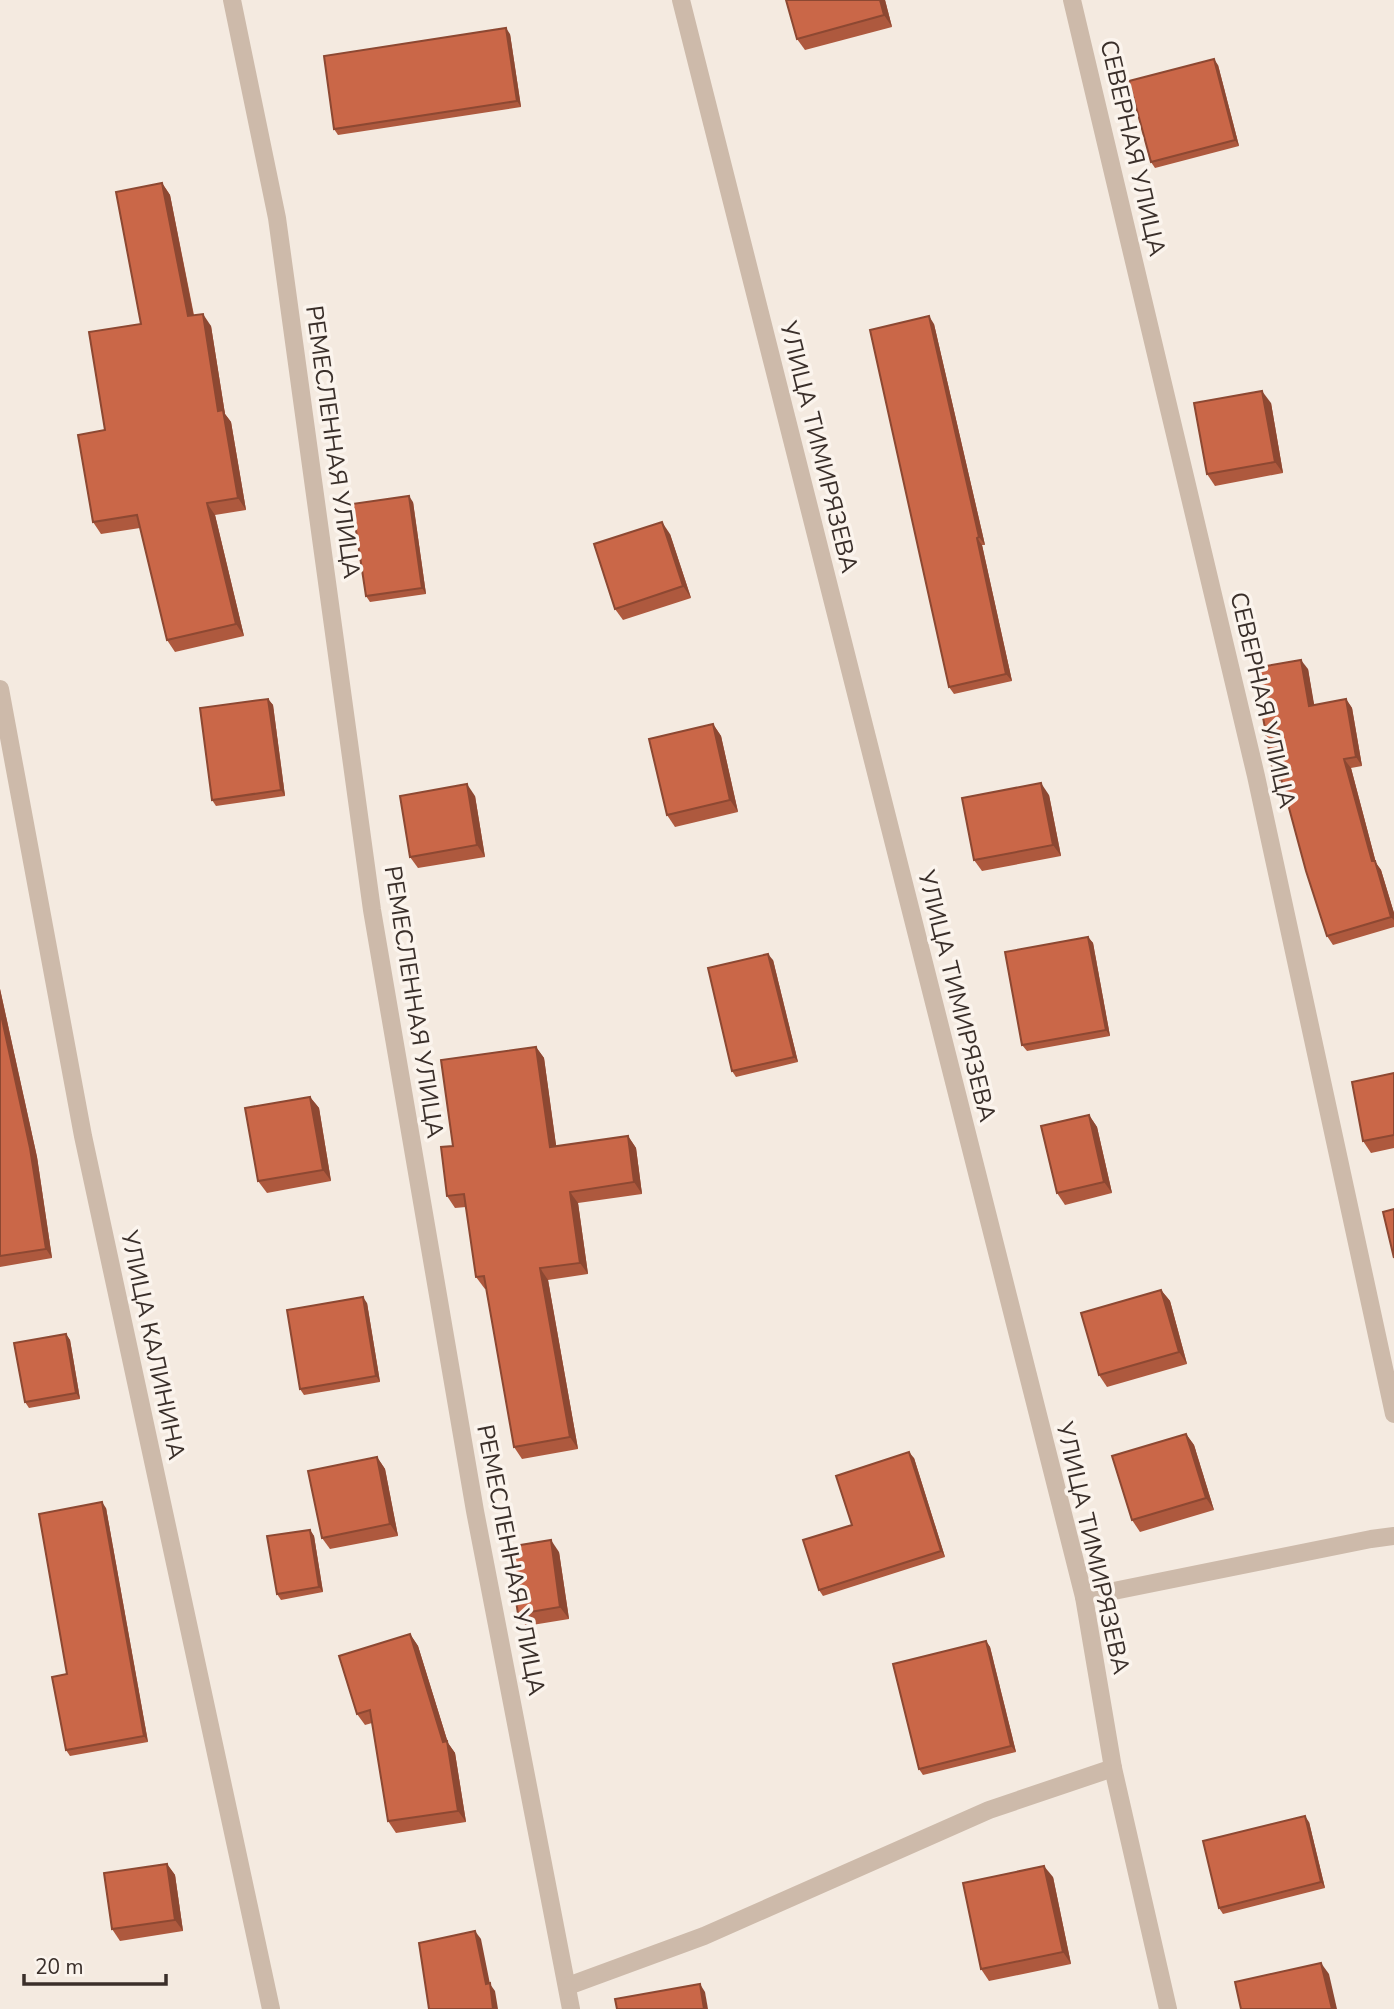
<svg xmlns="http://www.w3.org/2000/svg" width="1394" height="2009" font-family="'Nunito Sans',sans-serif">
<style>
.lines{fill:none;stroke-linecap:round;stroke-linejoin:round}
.minor{stroke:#cdbaaa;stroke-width:18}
.tertiary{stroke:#cdbaaa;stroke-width:18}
.wall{fill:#ae593e}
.shaded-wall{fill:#8d4832}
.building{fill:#ca6748;stroke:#8d4832;stroke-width:2}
.labels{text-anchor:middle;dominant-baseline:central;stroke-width:7;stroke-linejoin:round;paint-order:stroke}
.street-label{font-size:24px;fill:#3a2f2a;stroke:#fbf4ed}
</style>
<rect width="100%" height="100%" fill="#f4eae0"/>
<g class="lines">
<!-- minor -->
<g class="minor">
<path d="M232 0 277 218 372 910 475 1511 571 2009"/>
<path d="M1072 0 1256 776 1394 1414"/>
<path d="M0 689 83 1136 271 2009"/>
<path d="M1084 1597 1371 1539 1394 1536"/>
<path d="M568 1986 704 1936 989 1810 1113 1768"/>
</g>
<!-- tertiary -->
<path class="tertiary" d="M681 0 1084 1597 1113 1768 1168 2009"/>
</g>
<!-- wall -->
<g class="wall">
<path d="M786 0H885L892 27 805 50 797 39Z"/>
<path d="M510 34 521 107 338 135 334 129Z"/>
<path d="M1218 65 1239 146 1155 168 1151 162Z"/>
<path d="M162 183 170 195 194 315 211 326 225 414 231 422 246 510 215 515 244 636 175 652 167 640 140 528 101 534 93 522 105 430 141 324Z"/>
<path d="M934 324 985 545H982L1012 681 954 694 949 687Z"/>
<path d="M1271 403 1283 473 1215 486 1207 474Z"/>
<path d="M413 502 426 594 370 602 366 596Z"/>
<path d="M670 534 691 598 623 620 615 609Z"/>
<path d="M1308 669 1314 706 1346 699 1352 708 1362 766 1351 768 1376 863 1381 870 1394 913V927L1333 945 1327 936 1282 780 1279 781 1273 772Z"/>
<path d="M268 699 273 705 285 796 216 806 212 800Z"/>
<path d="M713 724 721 736 738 812 675 827 667 815Z"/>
<path d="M1049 795 1061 856 982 871 974 860Z"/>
<path d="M475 796 485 857 418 868 410 857Z"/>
<path d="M1088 937 1093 943 1110 1036 1027 1051 1022 1045Z"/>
<path d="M773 960 798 1062 736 1077 732 1071Z"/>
<path d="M0 989 37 1157 52 1258 0 1267Z"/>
<path d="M536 1047 544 1058 556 1146 628 1136 636 1148 642 1194 578 1203 588 1274 548 1280 578 1449 522 1459 514 1447 486 1289H485L476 1277 466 1207 455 1208 447 1196 453 1146Z"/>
<path d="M1394 1073V1148L1371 1153 1363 1141Z"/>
<path d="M310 1097 319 1108 331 1181 267 1193 258 1181Z"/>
<path d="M1089 1115 1097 1127 1112 1193 1065 1205 1057 1193Z"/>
<path d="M1161 1290 1170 1301 1187 1364 1107 1387 1099 1375Z"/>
<path d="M367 1303 380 1382 304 1395 300 1389Z"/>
<path d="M66 1334 70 1340 80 1399 29 1408 25 1402Z"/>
<path d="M1186 1434 1194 1445 1214 1510 1140 1532 1132 1520Z"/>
<path d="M377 1457 385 1469 398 1536 330 1549 322 1538Z"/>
<path d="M914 1458 945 1557 823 1596 819 1590 852 1525Z"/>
<path d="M106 1508 148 1742 70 1756 66 1750 67 1674Z"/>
<path d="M310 1530 314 1536 323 1592 281 1600 277 1594Z"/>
<path d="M559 1552 569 1619 526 1626 518 1614Z"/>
<path d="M410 1634 418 1646 448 1743 455 1753 466 1822 396 1833 388 1821 372 1723 365 1725 357 1714Z"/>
<path d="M986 1641 990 1647 1016 1752 923 1775 919 1769Z"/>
<path d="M1309 1822 1325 1888 1223 1914 1219 1908Z"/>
<path d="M167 1864 175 1875 183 1931 120 1941 112 1929Z"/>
<path d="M1053 1877 1071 1964 989 1981 981 1969Z"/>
</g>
<!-- shaded-wall -->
<g class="shaded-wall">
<path d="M880 0H885L892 27 884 15Z"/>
<path d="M506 28 510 34 521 107 517 101Z"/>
<path d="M1214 59 1218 65 1239 146 1235 140Z"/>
<path d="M162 183 170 195 196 328 188 316Z"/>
<path d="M203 314 211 326 225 414 231 422 246 510 238 498 218 411Z"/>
<path d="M929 316 934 324 985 545 979 537Z"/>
<path d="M1262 391 1271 403 1283 473 1275 462Z"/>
<path d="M409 496 413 502 426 594 422 588Z"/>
<path d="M207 503 215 515 244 636 236 624Z"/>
<path d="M662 522 670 534 691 598 683 586Z"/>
<path d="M977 538 982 545 1012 681 1006 674Z"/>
<path d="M1301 660 1308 669 1316 715 1309 706Z"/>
<path d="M268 699 273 705 285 796 281 790Z"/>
<path d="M1346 699 1352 708 1362 766 1356 757Z"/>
<path d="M713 724 721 736 738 812 730 800Z"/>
<path d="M1344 759 1351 768 1376 863 1381 870 1394 913V920L1391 917 1372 861Z"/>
<path d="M1041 783 1049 795 1061 856 1053 845Z"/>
<path d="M467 784 475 796 485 857 477 845Z"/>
<path d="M1088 937 1093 943 1110 1036 1106 1030Z"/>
<path d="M768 954 773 960 798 1062 794 1057Z"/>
<path d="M0 989 37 1157 52 1258 46 1249 0 1010Z"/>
<path d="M536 1047 544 1058 558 1159 550 1147Z"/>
<path d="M310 1097 319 1108 331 1181 323 1170Z"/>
<path d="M1089 1115 1097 1127 1112 1193 1104 1182Z"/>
<path d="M628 1136 636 1148 642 1194 634 1182Z"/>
<path d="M570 1192 578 1203 588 1274 580 1263Z"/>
<path d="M540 1268 548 1280 578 1449 570 1437Z"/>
<path d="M1161 1290 1170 1301 1187 1364 1179 1352Z"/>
<path d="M363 1297 367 1303 380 1382 376 1376Z"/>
<path d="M66 1334 70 1340 80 1399 76 1393Z"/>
<path d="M1186 1434 1194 1445 1214 1510 1206 1498Z"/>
<path d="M909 1452 914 1458 945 1557 941 1551Z"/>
<path d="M377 1457 385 1469 398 1536 390 1524Z"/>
<path d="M102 1502 106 1508 148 1742 144 1736Z"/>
<path d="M310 1530 314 1536 323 1592 319 1587Z"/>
<path d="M551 1540 559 1552 569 1619 560 1607Z"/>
<path d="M410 1634 418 1646 448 1743 455 1753 466 1822 458 1811 443 1742Z"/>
<path d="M986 1641 990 1647 1016 1752 1011 1746Z"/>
<path d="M1305 1816 1309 1822 1325 1888 1321 1882Z"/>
<path d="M167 1864 175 1875 183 1931 175 1920Z"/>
<path d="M1044 1866 1053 1877 1071 1964 1063 1952Z"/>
<path d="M475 1931 481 1939 490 1984 495 1991 498 2009H493L486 1984Z"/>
<path d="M1321 1963 1329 1974 1337 2009H1332Z"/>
<path d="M700 1984 705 1992 708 2009H704Z"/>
</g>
<!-- building -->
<g class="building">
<path d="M786 0H880L884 15 797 39Z"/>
<path d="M506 28 517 101 334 129 324 56Z"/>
<path d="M1214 59 1235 140 1151 162 1129 81Z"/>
<path d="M162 183 188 316 203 314 218 411 223 410 238 498 207 503 236 624 167 640 137 515 93 522 78 435 105 430 89 332 141 324 116 192Z"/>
<path d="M929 316 979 537 977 538 1006 674 949 687 870 330Z"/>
<path d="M1262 391 1275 462 1207 474 1194 403Z"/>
<path d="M409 496 422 588 366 596 352 504Z"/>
<path d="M662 522 683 586 615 609 594 544Z"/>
<path d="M1301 660 1309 706 1346 699 1356 757 1344 759 1372 861H1375L1391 917 1327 936 1306 871 1279 771 1273 772 1254 668Z"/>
<path d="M268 699 281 790 212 800 200 708Z"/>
<path d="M713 724 730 800 667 815 649 739Z"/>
<path d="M1041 783 1053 845 974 860 962 798Z"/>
<path d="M467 784 477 845 410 857 400 796Z"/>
<path d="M1088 937 1106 1030 1022 1045 1005 952Z"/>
<path d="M768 954 794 1057 732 1071 708 968Z"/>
<path d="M0 1010 30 1148 46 1249 0 1256Z"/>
<path d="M536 1047 550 1147 628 1136 634 1182 570 1192 580 1263 540 1268 570 1437 514 1447 484 1276 476 1277 464 1194 447 1196 441 1147 453 1146 441 1060Z"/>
<path d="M1394 1073V1135L1363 1141 1352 1082Z"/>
<path d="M310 1097 323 1170 258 1181 245 1108Z"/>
<path d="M1089 1115 1104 1182 1057 1193 1041 1126Z"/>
<path d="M1394 1209V1258L1383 1212Z"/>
<path d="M1161 1290 1179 1352 1099 1375 1081 1313Z"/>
<path d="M363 1297 376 1376 300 1389 287 1310Z"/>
<path d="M66 1334 76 1393 25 1402 14 1343Z"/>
<path d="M1186 1434 1206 1498 1132 1520 1112 1456Z"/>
<path d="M909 1452 941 1551 819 1590 803 1540 852 1525 836 1476Z"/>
<path d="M377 1457 390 1524 322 1538 308 1471Z"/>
<path d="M102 1502 144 1736 66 1750 52 1677 67 1674 39 1514Z"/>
<path d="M310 1530 319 1587 277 1594 267 1536Z"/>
<path d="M551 1540 560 1607 518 1614 508 1547Z"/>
<path d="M410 1634 443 1742 447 1741 458 1811 388 1821 370 1710 357 1714 339 1656Z"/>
<path d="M986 1641 1011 1746 919 1769 893 1664Z"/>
<path d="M1305 1816 1321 1882 1219 1908 1203 1841Z"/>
<path d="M167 1864 175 1920 112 1929 104 1873Z"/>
<path d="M1044 1866 1063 1952 981 1969 963 1883Z"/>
<path d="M475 1931 486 1984 490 1983 493 2009H429L419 1943Z"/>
<path d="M1321 1963 1332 2009H1241L1235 1982Z"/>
<path d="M700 1984 704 2009H617L615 1999Z"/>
</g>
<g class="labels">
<!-- street labels -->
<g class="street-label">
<text transform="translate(1133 148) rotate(77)">СЕВЕРНАЯ УЛИЦА</text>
<text transform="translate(333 442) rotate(82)">РЕМЕСЛЕННАЯ УЛИЦА</text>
<text transform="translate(819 447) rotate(76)">УЛИЦА ТИМИРЯЗЕВА</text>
<text transform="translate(1263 700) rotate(77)">СЕВЕРНАЯ УЛИЦА</text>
<text transform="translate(957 996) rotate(76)">УЛИЦА ТИМИРЯЗЕВА</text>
<text transform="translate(414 1002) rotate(81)">РЕМЕСЛЕННАЯ УЛИЦА</text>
<text transform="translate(153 1345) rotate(78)">УЛИЦА КАЛИНИНА</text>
<text transform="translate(1093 1548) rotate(77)">УЛИЦА ТИМИРЯЗЕВА</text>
<text transform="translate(511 1560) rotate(79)">РЕМЕСЛЕННАЯ УЛИЦА</text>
</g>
</g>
<!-- scale -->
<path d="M24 1974v10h142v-10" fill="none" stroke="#3a2f2a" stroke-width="3.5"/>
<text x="35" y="1974" font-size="21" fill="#3a2f2a" stroke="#fbf4ed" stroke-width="5" paint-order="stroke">20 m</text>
</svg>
